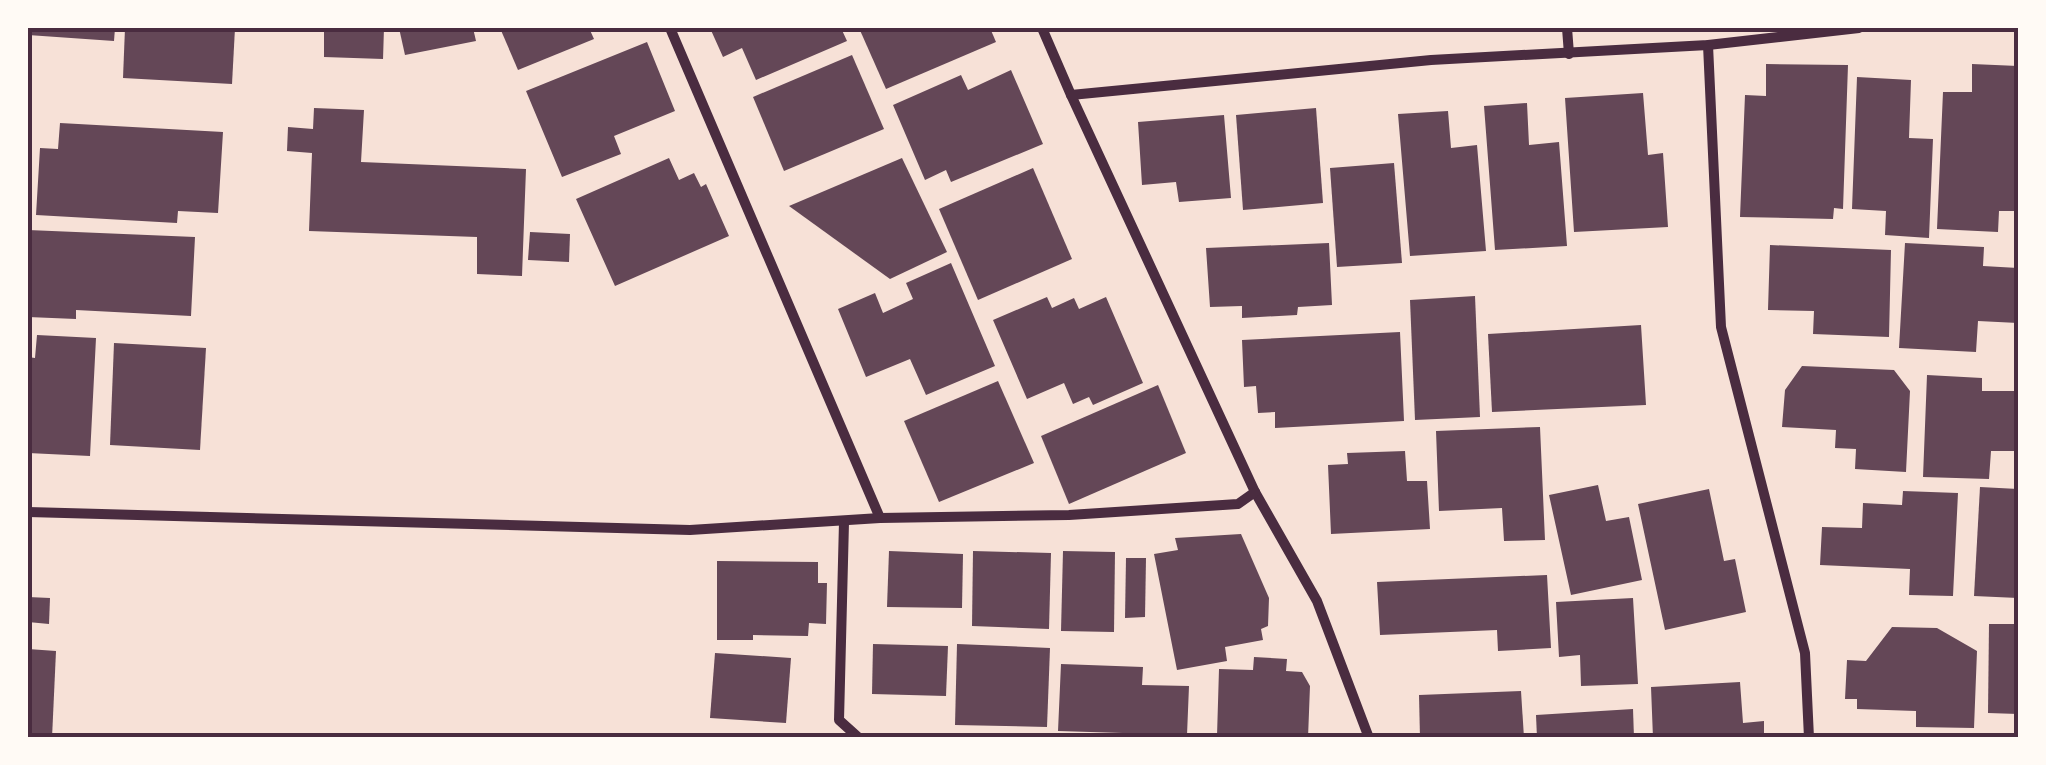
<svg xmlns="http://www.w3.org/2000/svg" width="2046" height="765" font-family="'Sofia Sans Condensed',sans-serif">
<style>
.building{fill:#644757}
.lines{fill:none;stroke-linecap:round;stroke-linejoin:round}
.minor{stroke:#4a2c40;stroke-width:10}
.neatline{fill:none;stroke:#4a2c40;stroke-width:4}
</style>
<rect width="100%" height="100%" fill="#f7e1d7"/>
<!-- building -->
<g class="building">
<path d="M28 28H115L114 41 28 35Z"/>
<path d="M125 28H235L232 84 123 78Z"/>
<path d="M324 28H384L383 59 324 57Z"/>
<path d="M399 28H473L476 41 405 55Z"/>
<path d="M500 28H589L594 39 518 70Z"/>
<path d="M710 28H841L847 41 756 80 742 48 723 57Z"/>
<path d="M859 28H990L996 42 886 89Z"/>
<path d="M647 42 675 111 614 136 621 154 562 177 526 91Z"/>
<path d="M852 55 884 129 784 171 753 97Z"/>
<path d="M1766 64 1848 65 1843 209 1834 208 1833 219 1740 217 1745 95 1766 96Z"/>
<path d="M1972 64 2018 66V211H1999L1998 232 1937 229 1943 92H1972Z"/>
<path d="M1011 70 1043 144 951 182 946 170 925 180 893 105 961 75 968 90Z"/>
<path d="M1857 77 1911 80 1909 138 1933 139 1929 238 1885 235 1886 211 1852 209Z"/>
<path d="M1643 93 1648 155 1663 153 1668 227 1574 232 1565 98Z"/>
<path d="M1527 103 1529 145 1559 142 1567 246 1495 250 1484 106Z"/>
<path d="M314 108 364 110 361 162 526 169 522 276 477 274V237L309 231 312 153 287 151 288 127 313 129Z"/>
<path d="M1316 108 1323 203 1243 210 1236 115Z"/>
<path d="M1448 111 1451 148 1477 145 1486 251 1410 256 1398 114Z"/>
<path d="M1224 115 1231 198 1179 202 1176 182 1142 185 1138 122Z"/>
<path d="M60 123 223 132 218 213 178 211 177 223 36 215 40 148 58 149Z"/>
<path d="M669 158 679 180 694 173 701 187 706 184 729 236 615 286 576 199Z"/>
<path d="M902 158 947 252 890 279 789 206Z"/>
<path d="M1394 163 1402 263 1337 267 1330 168Z"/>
<path d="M1033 168 1072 259 978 300 939 209Z"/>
<path d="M28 230 195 237 191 316 76 310V319L28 317Z"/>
<path d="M530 232 570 234 569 262 528 260Z"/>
<path d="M1329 243 1332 305 1298 307 1297 315 1242 318V306L1210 307 1206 248Z"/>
<path d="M1905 243 1984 247 1983 266 2018 268V323L1978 321 1976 352 1899 348Z"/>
<path d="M1770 245 1891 250 1889 337 1813 334 1814 311 1768 310Z"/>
<path d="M951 263 995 366 926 395 910 359 866 377 838 309 875 293 883 313 913 299 906 283Z"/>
<path d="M1475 296 1480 417 1415 420 1410 300Z"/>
<path d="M1047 297 1052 308 1074 298 1079 309 1106 297 1143 383 1093 405 1089 397 1073 404 1064 383 1027 399 993 320Z"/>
<path d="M1641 325 1646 405 1492 412 1488 334Z"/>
<path d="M1400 332 1404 421 1275 428V412L1258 413 1256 386 1244 387 1242 340Z"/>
<path d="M37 335 96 338 90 456 28 453V357L35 358Z"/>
<path d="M114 343 206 348 200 450 110 445Z"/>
<path d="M1802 366 1894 370 1910 391 1906 472 1855 469 1856 449 1835 448 1836 430 1782 427 1785 390Z"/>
<path d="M1927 375 1982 378V391H2018V451H1991L1989 479 1923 477Z"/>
<path d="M998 381 1034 463 939 502 904 421Z"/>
<path d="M1158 385 1186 453 1069 504 1041 436Z"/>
<path d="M1540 427 1545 540 1504 541 1502 508 1439 511 1436 431Z"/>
<path d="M1405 451 1407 481H1427L1430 529 1331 534 1328 465 1348 464 1347 453Z"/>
<path d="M1598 485 1606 521 1629 517 1642 580 1571 595 1549 495Z"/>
<path d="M1980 487 2018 489V598L1974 596Z"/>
<path d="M1709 489 1724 561 1735 559 1746 612 1665 630 1638 504Z"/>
<path d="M1903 491 1958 493 1953 596 1909 595 1910 569 1820 565 1822 527 1862 528 1863 503 1902 505Z"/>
<path d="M1241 534 1269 598 1268 626 1261 629 1263 640 1225 647 1227 661 1177 670 1154 554 1178 550 1175 538Z"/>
<path d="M889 551 963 554 962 608 887 607Z"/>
<path d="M973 551 1051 553 1049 629 972 626Z"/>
<path d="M1063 551 1115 552 1114 632 1061 631Z"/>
<path d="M1126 558H1146L1145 617 1125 618Z"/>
<path d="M717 561 818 562V583H827L826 624 809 623 808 636 753 635V640H717Z"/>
<path d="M1547 575 1551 648 1498 651 1497 630 1380 635 1377 582Z"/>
<path d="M28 597 50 598 49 624 28 622Z"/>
<path d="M1633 598 1638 684 1581 686 1580 655 1559 657 1556 602Z"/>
<path d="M1989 624H2018V714L1988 713Z"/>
<path d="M1892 627 1937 628 1977 651 1974 728 1916 727V711L1857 709V699H1845L1847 660 1866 661Z"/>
<path d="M873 644 948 646 946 696 872 694Z"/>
<path d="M957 644 1050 648 1047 727 955 725Z"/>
<path d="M28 649 56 651 52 738H28Z"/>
<path d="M715 653 791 658 786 723 710 718Z"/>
<path d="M1254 657 1287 659 1286 671 1302 672 1310 686 1308 738 1217 736 1219 669 1253 670Z"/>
<path d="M1061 664 1143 667 1142 685 1189 686 1187 735 1058 731Z"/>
<path d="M1740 682 1743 723 1764 721V738H1653L1651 687Z"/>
<path d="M1521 691 1524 738H1420L1419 695Z"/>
<path d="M1633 709 1634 738H1537L1536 715Z"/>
</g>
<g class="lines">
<!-- minor -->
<g class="minor">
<path d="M670 28 880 518"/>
<path d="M1042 28 1071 95 1255 492 1317 601 1369 738"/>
<path d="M1567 28 1569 54"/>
<path d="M1708 45 1721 327 1805 653 1809 738"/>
<path d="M1071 95 1431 60 1708 45 1859 28"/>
<path d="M28 512 690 530 880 518 1069 515 1238 504 1255 492"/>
<path d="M844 522 839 720 859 738"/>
</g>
</g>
<!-- border -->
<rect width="2046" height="765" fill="none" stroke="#fffaf5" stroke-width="60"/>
<rect x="30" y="30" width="1986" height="705" class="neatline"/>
</svg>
